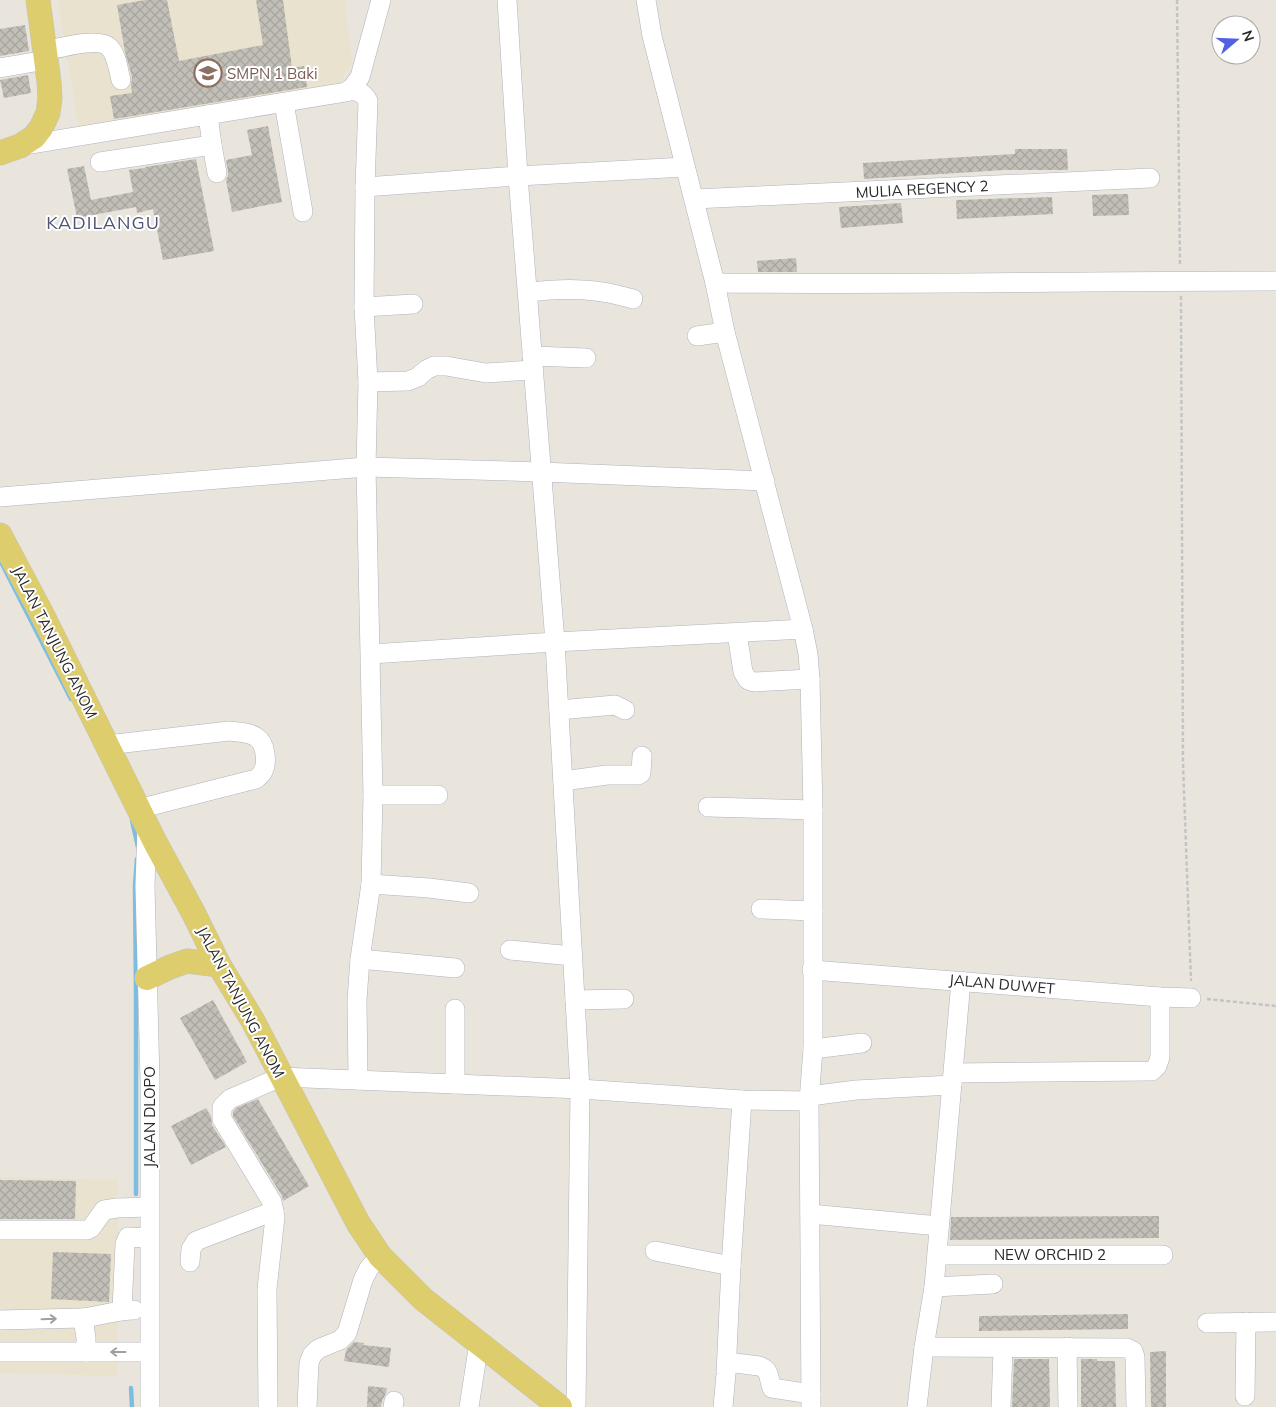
<svg xmlns="http://www.w3.org/2000/svg" width="1276" height="1407" font-family="Mulish,sans-serif">
<style>
.education{fill:#e9e2ce}
.lines{fill:none;stroke-linecap:round;stroke-linejoin:round}
.stream{stroke:#7dbddf;stroke-width:4.5}
.building{fill:url(#building-cross-hatch)}
.minor-casing{stroke:#b0b2bb;stroke-width:20}
.major-casing{stroke:#c3c3c3;stroke-width:25}
.path{stroke:#c3c3c3;stroke-width:2.5;stroke-dasharray:4 2.5;stroke-linecap:butt}
.minor{stroke:#fff;stroke-width:19}
.major{stroke:#decd6d;stroke-width:24}
.oneway{stroke:#9f9f9f}
.labels{text-anchor:middle;dominant-baseline:central;stroke-width:4;stroke-linejoin:round;paint-order:stroke}
.education-label{font-size:15px;fill:#785e54;stroke:#fff;text-anchor:start}
.street-label{font-size:15px;fill:#292929;stroke:#fff}
.quarter-label{font-size:18px;letter-spacing:1px;fill:#4f5374;stroke:#fff}
</style>
<defs>
<pattern id="building-cross-hatch" width="8" height="8" patternUnits="userSpaceOnUse" patternTransform="scale(1.25)"><rect width="8" height="8" fill="#c2bfb8"/><path d="M0 0l8 8M0 8l8-8" fill="none" stroke="#a7a49e"/></pattern>
</defs>
<rect width="100%" height="100%" fill="#e9e5dd"/>
<!-- education -->
<g class="education">
<path d="M58 0H345L352 62 339 84 79 131Z"/>
<path d="M0 1177 118 1180 117 1376 0 1373Z"/>
</g>
<g class="lines">
<!-- stream -->
<g class="stream">
<path d="M0 560 71 699"/>
<path d="M132 820 138 847"/>
<path d="M136 1194V994L135 886 137 859"/>
<path d="M131 1388 132 1407"/>
</g>
</g>
<!-- building -->
<g class="building">
<path d="M145 0H167L179 61 263 45 256 0H283L292 68 304 66 307 87 114 119 110 96 132 93 131 85 132 77 125 52 117 5Z"/>
<path d="M25 25 29 51 0 56V29Z"/>
<path d="M28 75 31 93 4 98 0 80Z"/>
<path d="M268 126 282 202 232 212 226 180 228 176V172L226 160 252 155 247 130Z"/>
<path d="M1015 149H1067L1068 170H1004L864 179 863 163 1015 154Z"/>
<path d="M196 159 214 251 163 260 153 209 137 213 136 207 77 218 67 169 84 166 91 200 133 192 129 170 145 168V167Z"/>
<path d="M1122 194H1128L1129 215 1093 216 1092 195Z"/>
<path d="M1052 197 1053 214 957 219 956 200Z"/>
<path d="M901 203 903 223 841 228 839 207Z"/>
<path d="M796 258 797 272H758L757 261Z"/>
<path d="M213 1000 247 1062 215 1080 180 1018Z"/>
<path d="M258 1099 309 1186 283 1201 282 1196 233 1116V1112L236 1108Z"/>
<path d="M206 1108 211 1116 212 1125 226 1147 191 1165 171 1126Z"/>
<path d="M0 1180 76 1181 75 1219H0Z"/>
<path d="M1159 1216V1238L950 1240 951 1217Z"/>
<path d="M53 1252 111 1254 109 1302 51 1299Z"/>
<path d="M1128 1314V1329L979 1331V1316Z"/>
<path d="M354 1342 364 1343 363 1345 391 1348 389 1366 388 1367 344 1361 346 1350Z"/>
<path d="M1166 1351V1407H1151L1150 1352Z"/>
<path d="M1014 1359H1049L1050 1407H1012Z"/>
<path d="M1081 1359H1097V1361H1115L1116 1407H1081Z"/>
<path d="M368 1386 387 1388 386 1393 382 1401 381 1407H367Z"/>
</g>
<g class="lines">
<!-- minor casing -->
<g class="minor-casing">
<g id="minor">
<path d="M507 0 518 176 555 642 580 1089 576 1407"/>
<path d="M646 0 652 36 715 283 725 332 803 629 808 654 810 679 813 810V1049L809 1101 811 1407"/>
<path d="M45 51C58 48 99 37 109 47 117 55 118 69 121 80"/>
<path d="M0 68 46 60"/>
<path d="M348 91C357 90 364 93 368 101L365 187 364 307 368 382 366 467 373 795 371 884 360 959 357 1000 358 1080"/>
<path d="M284 103 303 212"/>
<path d="M212 145 217 173"/>
<path d="M20 146 346 92 352 88 360 77 381 0"/>
<path d="M100 162 212 145 208 115"/>
<path d="M365 187 518 176 685 167"/>
<path d="M694 199 1150 178"/>
<path d="M715 283C902 285 1089 281 1276 281"/>
<path d="M528 292C550 290 572 288 595 291 608 292 621 296 633 299"/>
<path d="M364 307 413 304"/>
<path d="M697 336 725 332"/>
<path d="M532 356 586 358"/>
<path d="M368 382 408 381 418 377 426 370 434 366H446L486 373 533 370"/>
<path d="M0 497 366 467 541 472 765 481"/>
<path d="M737 633 743 672 748 680 754 682 810 679"/>
<path d="M371 654 555 642 803 629"/>
<path d="M559 710 615 705 625 710"/>
<path d="M107 745 229 731C238 732 249 732 256 737 266 743 268 764 262 773 260 776 258 777 256 779L138 809"/>
<path d="M563 781 607 775H638L641 773 642 756"/>
<path d="M373 795H438"/>
<path d="M708 807 813 810"/>
<path d="M147 827 145 886 150 1080V1407"/>
<path d="M371 884 429 888 469 893"/>
<path d="M761 909 813 911"/>
<path d="M510 950 572 956"/>
<path d="M360 959 455 968"/>
<path d="M812 970 1160 997 1191 998"/>
<path d="M575 1000 624 999"/>
<path d="M455 1009V1084"/>
<path d="M813 1049 862 1043"/>
<path d="M954 1073 1152 1071 1157 1066 1160 1057V997"/>
<path d="M810 1096 856 1090 952 1085"/>
<path d="M810 1214 939 1226"/>
<path d="M0 1230H87L91 1228 104 1210 117 1208 149 1207"/>
<path d="M655 1251 731 1266"/>
<path d="M937 1255H1163"/>
<path d="M190 1262 191 1249 196 1241 274 1211"/>
<path d="M934 1287 993 1284"/>
<path d="M122 1310 125 1244 128 1237 149 1238"/>
<path d="M83 1318C100 1316 117 1310 134 1310"/>
<path d="M0 1320 83 1318 86 1338V1352"/>
<path d="M1207 1323 1276 1322"/>
<path d="M924 1347 1127 1348 1133 1351 1135 1357 1136 1407"/>
<path d="M1067 1347 1068 1407"/>
<path d="M0 1352H149"/>
<path d="M727 1362 759 1366C771 1370 768 1378 772 1388L811 1394"/>
<path d="M1245 1396 1246 1322"/>
<path d="M268 1407 267 1289 275 1217 272 1202 222 1119V1107L230 1099 281 1077 580 1089 742 1100 809 1101"/>
<path d="M307 1407 309 1363 312 1355 318 1349 340 1340 347 1333 363 1280 369 1268 380 1256"/>
<path d="M393 1407 394 1401"/>
<path d="M469 1407 479 1343"/>
<path d="M723 1407 726 1374 731 1266 742 1100"/>
<path d="M917 1407 924 1347 934 1287 961 981"/>
<path d="M1001 1407 1003 1348"/>
</g>
</g>
<!-- major casing -->
<g class="major-casing">
<g id="major">
<path d="M0 153 20 146 34 137 41 128 48 113 50 98 49 82 38 0"/>
<path d="M0 535 42 614 155 842 194 914 219 965 253 1021 358 1223 380 1256 423 1299 560 1407"/>
<path d="M147 978 170 967 187 961 219 965"/>
</g>
</g>
<!-- path -->
<g class="path">
<path d="M1177 0 1180 266"/>
<path d="M1181 296 1183 764 1191 981"/>
<path d="M1207 999 1276 1006"/>
</g>
<!-- minor -->
<use href="#minor" class="minor"/>
<!-- major -->
<use href="#major" class="major"/>
</g>
<!-- one-way arrows -->
<defs><path id="oneway-shaft" d="M-6 0H5M1.5-3L5.5 0L1.5 3" fill="none" stroke-width="1.6" stroke-linecap="round" stroke-linejoin="round" transform="scale(1.25)"/></defs>
<g class="oneway">
<use href="#oneway-shaft" transform="translate(49 1319) rotate(-2)"/>
<use href="#oneway-shaft" transform="translate(118 1352) rotate(180)"/>
</g>
<!-- icons -->
<defs>
<g id="school-ring" transform="scale(1.4375)"><circle r="9.5" fill="#fff" stroke="#8d6e63" stroke-width="1.5"/><path d="M0-5L7-2L0 1L-7-2ZM-4 1L0 2.5L4 1V4Q0 6-4 4Z" fill="#8d6e63"/></g>
</defs>
<g fill-rule="evenodd">
<use href="#school-ring" x="208" y="73"/>
</g>
<g class="labels">
<!-- education labels -->
<g class="education-label">
<text x="227" y="73">SMPN 1 Baki</text>
</g>
<!-- street labels -->
<g class="street-label">
<text transform="translate(922 189) rotate(-3)">MULIA REGENCY 2</text>
<text transform="translate(55 642) rotate(63)">JALAN TANJUNG ANOM</text>
<text transform="translate(1002 984) rotate(5)">JALAN DUWET</text>
<text transform="translate(241 1002) rotate(62)">JALAN TANJUNG ANOM</text>
<text transform="translate(149 1117) rotate(-90)">JALAN DLOPO</text>
<text x="1050" y="1254">NEW ORCHID 2</text>
</g>
<!-- quarter labels -->
<g class="quarter-label">
<text x="103" y="222">KADILANGU</text>
</g>
</g>
<!-- north arrow -->
<g transform="translate(1236 40) rotate(71)"><circle r="24" fill="#ffffff" stroke="#a9a9a9"/>
<path d="M0-4L9 19L0 12L-9 19Z" fill="#5161e3"/>
<text y="-8" font-size="14" font-weight="bold" text-anchor="middle" fill="#292929">N</text>
</g>
</svg>
